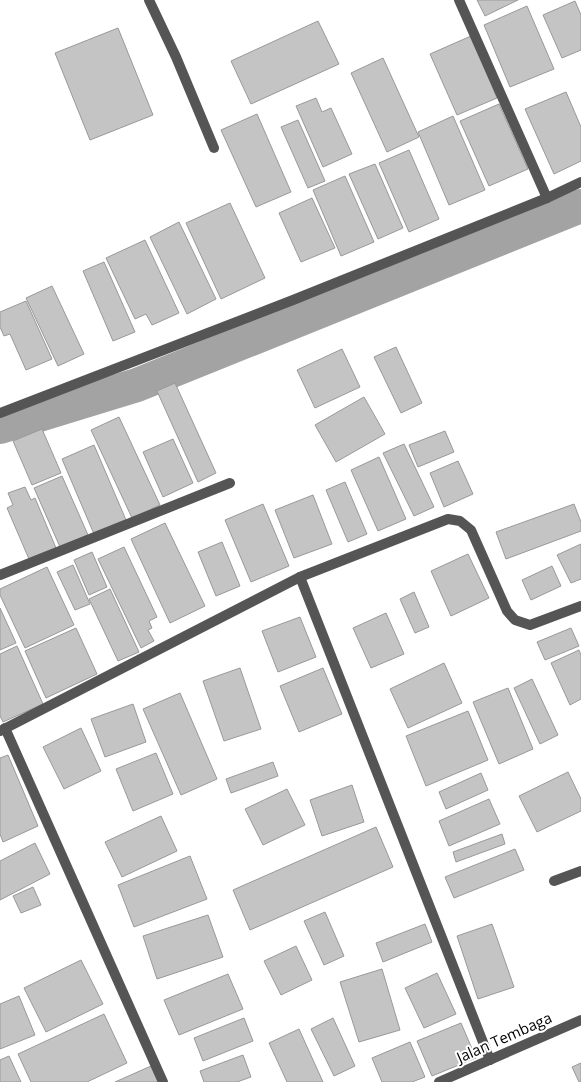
<svg xmlns="http://www.w3.org/2000/svg" width="581" height="1082" font-family="'Open Sans',sans-serif">
<style>
.lines{fill:none;stroke-linecap:round;stroke-linejoin:round}
.canal{stroke:#a3a3a3;stroke-width:34}
.building{fill:#c4c4c4;stroke:#999}
.street{stroke:#555;stroke-width:10}
.labels{text-anchor:middle;dominant-baseline:central;stroke-width:4;stroke-linejoin:round;paint-order:stroke}
.street-label{font-size:15px;fill:#000;stroke:#fff}
</style>
<rect width="100%" height="100%" fill="#fff"/>
<g class="lines">
<!-- canal -->
<path class="canal" d="M0 427 137 385 581 206"/>
</g>
<!-- building -->
<g class="building">
<path d="M477 0H518L485 16Z"/>
<path d="M575 1 581 15V50L562 58 543 15Z"/>
<path d="M527 6 554 69 510 87 484 25Z"/>
<path d="M318 21 339 64 251 104 231 61Z"/>
<path d="M118 28 153 115 90 140 55 53Z"/>
<path d="M471 36 497 98 457 115 430 54Z"/>
<path d="M383 58 419 137 387 152 351 73Z"/>
<path d="M566 92 581 127V161L554 174 525 109Z"/>
<path d="M316 98 322 112 331 108 352 154 323 167 296 106Z"/>
<path d="M499 104 528 169 489 186 460 121Z"/>
<path d="M257 114 291 192 256 207 221 130Z"/>
<path d="M453 116 485 190 449 205 418 132Z"/>
<path d="M298 120 325 181 308 188 281 127Z"/>
<path d="M409 150 439 219 409 232 379 163Z"/>
<path d="M375 164 403 228 378 239 349 174Z"/>
<path d="M345 176 374 242 341 256 313 190Z"/>
<path d="M312 198 335 248 301 262 279 213Z"/>
<path d="M230 203 265 278 221 299 186 223Z"/>
<path d="M179 222 216 299 187 314 150 237Z"/>
<path d="M145 240 179 313 152 325 146 314 135 319 106 258Z"/>
<path d="M104 262 135 332 113 341 83 271Z"/>
<path d="M52 286 84 354 58 366 26 298Z"/>
<path d="M26 301 52 359 26 370 10 334 4 336 0 327V312Z"/>
<path d="M396 347 422 403 401 413 374 357Z"/>
<path d="M342 349 360 387 315 408 297 370Z"/>
<path d="M175 383 216 473 198 482 157 391Z"/>
<path d="M364 397 385 434 336 462 315 425Z"/>
<path d="M119 417 160 505 132 518 91 430Z"/>
<path d="M42 429 61 473 32 485 13 441Z"/>
<path d="M445 431 454 452 418 467 409 445Z"/>
<path d="M173 439 193 483 163 497 143 452Z"/>
<path d="M404 444 434 507 414 516 383 453Z"/>
<path d="M94 445 126 520 94 534 62 459Z"/>
<path d="M379 457 406 519 378 531 351 470Z"/>
<path d="M458 461 473 494 444 507 430 473Z"/>
<path d="M62 476 88 535 60 547 34 488Z"/>
<path d="M345 482 367 534 348 542 326 490Z"/>
<path d="M25 487 31 500 35 498 56 548 29 559 7 508 13 505 8 493Z"/>
<path d="M313 495 332 544 294 558 275 510Z"/>
<path d="M263 504 289 566 251 582 225 520Z"/>
<path d="M574 504 581 522V531L506 559 496 532Z"/>
<path d="M165 523 205 606 170 623 131 539Z"/>
<path d="M222 542 240 586 216 596 198 552Z"/>
<path d="M581 544V579L571 583 557 555Z"/>
<path d="M124 547 157 617 149 621 152 628 148 630 154 641 141 648 98 559Z"/>
<path d="M92 552 107 587 89 595 74 560Z"/>
<path d="M468 554 489 598 451 616 431 571Z"/>
<path d="M73 565 90 604 75 610 57 572Z"/>
<path d="M552 566 561 586 531 600 522 580Z"/>
<path d="M47 567 74 625 25 648 0 595V589Z"/>
<path d="M110 589 139 652 118 661 89 599Z"/>
<path d="M414 592 429 627 415 633 400 599Z"/>
<path d="M0 608 16 643 0 650Z"/>
<path d="M386 613 404 654 371 668 353 628Z"/>
<path d="M300 617 316 657 278 672 262 631Z"/>
<path d="M76 628 97 674 46 698 25 651Z"/>
<path d="M571 628 579 646 545 660 537 642Z"/>
<path d="M17 646 43 704 3 722 0 716V654Z"/>
<path d="M579 650 581 655V699L570 705 551 663Z"/>
<path d="M444 663 462 703 408 728 390 689Z"/>
<path d="M240 668 261 729 224 741 203 681Z"/>
<path d="M323 668 342 714 299 732 280 686Z"/>
<path d="M532 679 558 735 540 744 514 688Z"/>
<path d="M508 688 533 749 499 764 473 702Z"/>
<path d="M180 693 217 779 181 795 143 709Z"/>
<path d="M133 704 146 742 105 757 91 719Z"/>
<path d="M468 711 488 760 426 786 406 736Z"/>
<path d="M81 728 101 771 64 789 43 747Z"/>
<path d="M156 753 173 794 133 811 116 769Z"/>
<path d="M8 755 38 826 3 842 0 834V758Z"/>
<path d="M273 762 278 776 231 793 226 779Z"/>
<path d="M568 772 581 799V811L537 832 519 796Z"/>
<path d="M481 773 488 790 446 809 439 792Z"/>
<path d="M352 785 364 822 322 836 310 800Z"/>
<path d="M287 789 305 825 263 845 245 809Z"/>
<path d="M489 799 500 824 449 846 439 821Z"/>
<path d="M161 816 177 851 122 877 105 842Z"/>
<path d="M376 827 393 867 250 930 233 890Z"/>
<path d="M502 834 505 844 456 862 453 852Z"/>
<path d="M35 843 50 874 0 900V861Z"/>
<path d="M515 849 524 870 454 898 445 877Z"/>
<path d="M190 856 207 899 134 927 118 885Z"/>
<path d="M33 887 41 905 21 913 13 896Z"/>
<path d="M325 912 344 956 324 965 304 921Z"/>
<path d="M208 915 223 957 157 979 143 936Z"/>
<path d="M425 924 432 942 383 962 376 943Z"/>
<path d="M492 924 514 987 478 999 457 936Z"/>
<path d="M296 946 312 980 281 995 264 961Z"/>
<path d="M81 960 103 1004 46 1032 24 988Z"/>
<path d="M382 969 400 1030 359 1042 340 982Z"/>
<path d="M437 973 456 1014 424 1028 405 988Z"/>
<path d="M228 974 243 1009 179 1035 164 1000Z"/>
<path d="M19 996 35 1035 0 1049V1004Z"/>
<path d="M104 1014 127 1063 87 1082H31L18 1054Z"/>
<path d="M244 1018 253 1041 203 1061 194 1038Z"/>
<path d="M333 1018 355 1066 334 1076 311 1029Z"/>
<path d="M461 1023 476 1058 432 1076 417 1041Z"/>
<path d="M299 1029 323 1082H287L269 1043Z"/>
<path d="M410 1042 425 1077 412 1082H382L372 1058Z"/>
<path d="M243 1055 251 1077 237 1082H204L200 1071Z"/>
<path d="M9 1056 21 1082H0V1060Z"/>
<path d="M581 1063V1082H579L572 1067Z"/>
<path d="M151 1066 159 1082H115Z"/>
</g>
<g class="lines">
<!-- street -->
<g class="street">
<path d="M149 0 176 57 214 148"/>
<path d="M459 0 547 198"/>
<path d="M0 413 293 300 547 198 581 182"/>
<path d="M0 575 230 483"/>
<path d="M300 577 490 1060"/>
<path d="M5 728 163 1082"/>
<path d="M0 731 300 577 448 519 460 521 471 530 507 611 515 620 530 625 581 606"/>
<path d="M554 881 581 871"/>
<path d="M439 1082 581 1020"/>
</g>
</g>
<g class="labels">
<!-- street labels -->
<g class="street-label">
<text transform="translate(504 1037) rotate(-24)">Jalan Tembaga</text>
</g>
</g>
</svg>
